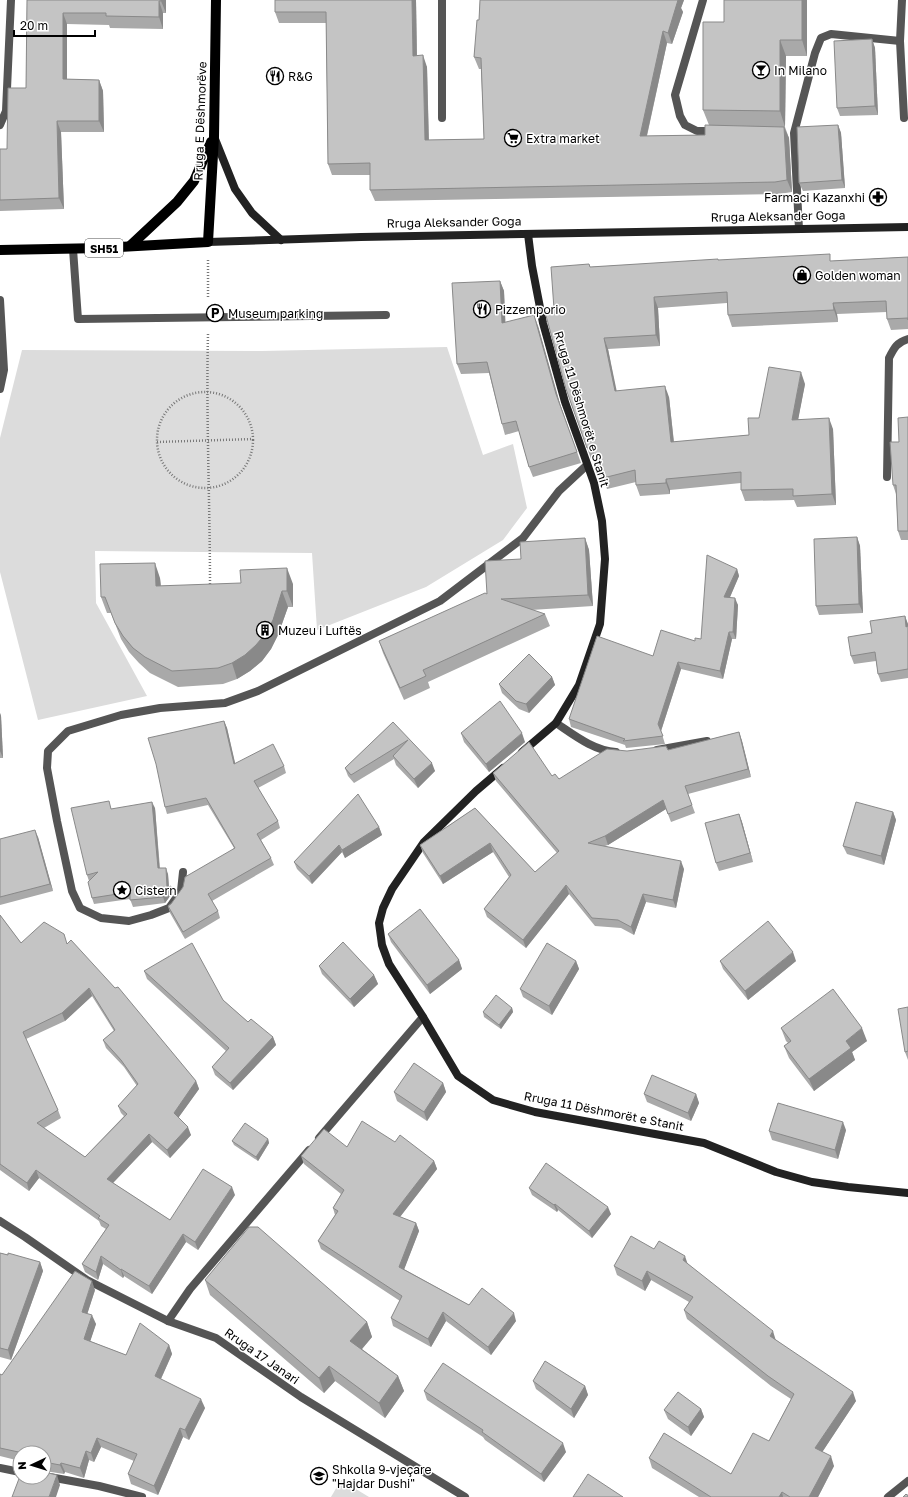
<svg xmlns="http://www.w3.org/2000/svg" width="908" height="1497" font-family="'Golos Text',sans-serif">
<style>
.green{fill:#dcdcdc}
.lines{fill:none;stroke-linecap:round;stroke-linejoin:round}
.path{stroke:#777;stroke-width:2.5;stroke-dasharray:1 2;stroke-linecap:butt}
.lane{stroke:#555;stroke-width:8}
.street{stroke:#555;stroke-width:8}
.secondary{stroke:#222;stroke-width:8}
.primary{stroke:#000;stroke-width:10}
.wall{fill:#a9a9a9;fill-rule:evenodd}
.shaded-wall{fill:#898989}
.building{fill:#c4c4c4;stroke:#898989;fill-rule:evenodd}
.labels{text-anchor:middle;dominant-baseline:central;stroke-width:3;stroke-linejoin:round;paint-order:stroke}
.shield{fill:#fff;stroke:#4c4c4c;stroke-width:1}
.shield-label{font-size:11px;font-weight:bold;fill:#000}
.poi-label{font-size:12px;fill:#000;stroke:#fff;text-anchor:start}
.street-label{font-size:12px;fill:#000;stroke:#fff}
</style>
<rect width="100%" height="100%" fill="#fff"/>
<!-- green -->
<g class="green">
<path d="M447 347 483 455 513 444 527 508 503 540 426 587 317 630 312 553 95 551 96 603 147 696 38 720 0 572V438L22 350 262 351Z"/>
<path d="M341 1480 369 1497H331Z"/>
</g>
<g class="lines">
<!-- path -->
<g class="path">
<path d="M208 260V299"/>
<path d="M208 334C206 419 210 503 210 587"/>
<circle cx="205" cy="440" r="48"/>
<path d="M157 442 253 439"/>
</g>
<!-- lane -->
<g class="lane">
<path d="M73 249 78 319 386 315"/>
<path d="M556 723C574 735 594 751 616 752"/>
<path d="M657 750 707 741"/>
<path d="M319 1138 423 1017"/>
<path d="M168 1321 190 1289 309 1150"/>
</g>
<!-- street -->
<g class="street">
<path d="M442 0V118"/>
<path d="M703 0 675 95 680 116 685 125 697 131H716"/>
<path d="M902 0 900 41 904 118"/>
<path d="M0 125 6 111 11 0"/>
<path d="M799 229 794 133 815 53 821 38 831 34 900 41"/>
<path d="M0 300 4 370 0 389"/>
<path d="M887 477 889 358C894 348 897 342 908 339"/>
<path d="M183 872 181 891 169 908 151 915 129 921 101 918 80 908 72 891 57 821 47 768 48 751 68 731 121 715 160 708 225 703 258 691 440 601 523 538 559 491 587 465"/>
<path d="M0 1221 25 1237 87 1280 168 1321 216 1338 301 1397 465 1497"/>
<path d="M0 1468 20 1472"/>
<path d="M44 1476 99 1486 142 1497"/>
<path d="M888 1497 908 1481"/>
</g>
<!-- secondary -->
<g class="secondary">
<path d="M215 139 235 189 252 213 281 240"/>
<path d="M208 242 361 237 908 227"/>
<path d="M522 752 556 723 579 685 600 624 605 559 602 521 594 483 565 402 543 323 532 266 528 234"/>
<path d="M503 768 476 791 424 842 392 889 383 908 379 923 382 945 389 964 423 1017 458 1076 493 1100 535 1112 704 1143 776 1172 812 1182 848 1187 908 1193"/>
</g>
<!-- primary -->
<g class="primary">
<path d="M130 246 177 202 194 181 211 142"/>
<path d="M0 250 102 248 208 242 214 137 216 0"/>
</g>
</g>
<!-- wall -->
<g class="wall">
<path d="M27 0H166V13H163V29L110 28 109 25 67 24V79L99 80 103 91 104 132H61L64 209 0 211V149H7L26 88Z"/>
<path d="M416 0 417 55 427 67 429 140 484 139 481 69H479L474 57 479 20 480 0H684L681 8 683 12 672 44 667 43 647 136 705 135 709 125 703 110 724 22V0H807V56H786L785 127 789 138 792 192 779 194 375 201 370 190V175H332L328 164 326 23H279L275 12Z"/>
<path d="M872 39 875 48 878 115 840 116 837 108Z"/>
<path d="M838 125 841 133 845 188 803 191 799 183Z"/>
<path d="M908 257V329L891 330 887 319V312L837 314 838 322 732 327 728 315 727 303 658 308 660 346 608 349 616 391 669 397 674 442 749 435 759 418 805 384 798 419 833 429 836 505 797 507 794 500 745 501 741 490V483L670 490V494L640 496 636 485V482L607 489 595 458 591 459 566 389 554 309 589 264 590 267 719 260 832 261Z"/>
<path d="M500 281 504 291 505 323 538 326 560 404 581 463 533 477 529 467 519 431 505 435 502 424 489 373 461 374 457 364Z"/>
<path d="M908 417V540H901L898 531 896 494 893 485 899 442Z"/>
<path d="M857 537 860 546 863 613 819 615 816 606Z"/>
<path d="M585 538 589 550 593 606 531 610 545 614 550 626 428 682 430 688 404 700 383 653 379 641 487 594 521 559Z"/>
<path d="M737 569 739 576 730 597 738 605 736 639H732L723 679 681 669 661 731 665 744 626 748 625 745 571 727 569 719 653 656 701 639Z"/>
<path d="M160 578 161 586 293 584V607H288L278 635 271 649 262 661 250 671 237 679 223 684 178 687 150 673 139 663 129 652 121 639 111 613H107L101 597Z"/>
<path d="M905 616 908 625V678L881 682 878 674 876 661 854 664 851 656 872 633Z"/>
<path d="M552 677 555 685 529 713 519 709 502 693 499 684Z"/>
<path d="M0 713 1 716 3 758H0Z"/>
<path d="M224 721 227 728 235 764 284 766 286 773 258 788 278 821 280 828 261 840 271 858 274 865 212 901 218 911 220 918 185 939 170 913 168 906 234 848 208 805 167 814 165 807Z"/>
<path d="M393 722 435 771 418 788 396 765 394 759 354 783 348 776 345 768Z"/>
<path d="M739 732 742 741 751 777 688 794 695 813 671 822 666 809 608 845 605 846 684 869 676 908 646 902 634 935 621 928 595 926 569 894 526 948 487 917 484 909 509 877 493 852 443 884 423 853 420 845 475 808 535 872 557 853 496 781 493 773 552 776 559 779 627 751 668 750Z"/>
<path d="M461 733 525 742 489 772 464 742Z"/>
<path d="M155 808 160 868 168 874 169 887 173 892 165 903 133 907 130 899 94 904 92 898 89 881 87 875 112 809Z"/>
<path d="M893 812 896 820 884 865 847 854 843 846Z"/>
<path d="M739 814 742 822 753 862 719 871 716 863Z"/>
<path d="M379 827 382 835 345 858 342 852 312 884 297 869 294 862Z"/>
<path d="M38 837 53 891 0 905V839Z"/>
<path d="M0 915 21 943H67L196 1081 199 1089 178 1118 191 1135 170 1158 152 1142 113 1183 170 1220 235 1195 198 1250 186 1242 152 1294 124 1276 123 1278 103 1264 98 1280 85 1272 82 1264 106 1229 101 1226 99 1221 39 1178 29 1191 0 1170ZM92 996 114 1031 103 1040 106 1048 124 1067 137 1086 118 1106 121 1113 124 1116 85 1157 44 1128 61 1118 58 1110 26 1039 65 1021Z"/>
<path d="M388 934 459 960 462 969 430 994 391 942Z"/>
<path d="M576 961 579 969 552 1015 523 997 520 989Z"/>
<path d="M720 961H796L748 1000 723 969Z"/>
<path d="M319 966 374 975 378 984 354 1007 322 974Z"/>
<path d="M144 971 223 1000 248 1022 273 1037 276 1045 233 1090 215 1075 212 1067 226 1051 147 979Z"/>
<path d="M908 1007V1060L905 1052Z"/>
<path d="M512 1008 513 1012 501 1029 484 1017 483 1012Z"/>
<path d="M781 1028 867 1041 852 1052 855 1060 814 1091 789 1058 784 1046 788 1043 786 1041Z"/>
<path d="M443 1083 446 1092 427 1121 397 1101 394 1092Z"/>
<path d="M644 1094H696L699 1103 691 1121 647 1102Z"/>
<path d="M846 1130 838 1159 772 1140 769 1131Z"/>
<path d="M268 1139 269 1143 258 1161 234 1145 232 1141Z"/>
<path d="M395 1142 434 1161 437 1169 400 1217 416 1223 419 1231 404 1269 469 1305 516 1321 491 1355 446 1321 431 1347 393 1326 391 1318 400 1301 321 1249 318 1241 335 1215 333 1208 341 1194 304 1164 301 1156 347 1147Z"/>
<path d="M529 1188 611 1214 592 1238 558 1210 557 1212 532 1195Z"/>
<path d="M654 1249 688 1264 776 1340 856 1401 822 1452 834 1466 818 1497H699L652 1468 649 1458 731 1474 769 1441 791 1399 771 1386 687 1319 684 1310 689 1302 651 1280 645 1291 617 1275 614 1266Z"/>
<path d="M0 1253 40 1262 43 1271 11 1360 0 1357Z"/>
<path d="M205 1280 367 1322 372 1337 362 1349 398 1376 404 1391 385 1418 335 1381 324 1393 210 1295Z"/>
<path d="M95 1290 87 1314 96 1324 90 1341 126 1355 169 1345 172 1354 161 1379 205 1408 189 1440 183 1437 158 1495 131 1484 128 1474 134 1461 101 1447 94 1462 89 1460 84 1478 65 1472 64 1474 45 1471H44V1453H20V1461L0 1456V1374L2 1375Z"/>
<path d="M533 1381 585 1386 588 1395 574 1418 536 1389Z"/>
<path d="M424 1391 566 1452 544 1482 485 1440 483 1437 427 1400Z"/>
<path d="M701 1409 704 1417 691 1436 668 1419 664 1410Z"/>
</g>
<!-- shaded-wall -->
<g class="shaded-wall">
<path d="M161 0H166V13L161 1Z"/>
<path d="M412 0H416L417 67 413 56Z"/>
<path d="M676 0H684L681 8 683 12 672 44 668 33Z"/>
<path d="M802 0H807V56L802 40Z"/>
<path d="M159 1 163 13V29L159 17Z"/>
<path d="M63 13 67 24V91L63 79Z"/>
<path d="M663 31 667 43 644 148 640 136Z"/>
<path d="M872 39 875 48 878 115 875 106Z"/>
<path d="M780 40 786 56 785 127 780 111Z"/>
<path d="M423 55 427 67 429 152 425 140Z"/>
<path d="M99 80 103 91 104 132 99 121Z"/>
<path d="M57 121 61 132 64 209 59 198Z"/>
<path d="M838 125 841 133 845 188 842 180Z"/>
<path d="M784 127 789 138 792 192 787 180Z"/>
<path d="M500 281 504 291 506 334 502 323Z"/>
<path d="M654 297 658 308 660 346 656 335Z"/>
<path d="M833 303 837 314 838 322 834 310Z"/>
<path d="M534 315 538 326 560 404 581 463 556 394Z"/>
<path d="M604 338 608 349 619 402 615 391Z"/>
<path d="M801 372 805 384 796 431 792 420Z"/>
<path d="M665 386 669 397 675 454 671 442Z"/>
<path d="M829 418 833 429 836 505 832 494Z"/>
<path d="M666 479 670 490V494L666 483Z"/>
<path d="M857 537 860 546 863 613 859 604Z"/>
<path d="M585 538 589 550 593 606 588 595Z"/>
<path d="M155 563 160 578 162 602 156 586Z"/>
<path d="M287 568 293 584V607L287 591Z"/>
<path d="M737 569 739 576 727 604 724 597Z"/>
<path d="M282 591 288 607 278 635 271 649 262 661 250 671 237 679 232 663Z"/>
<path d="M735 598 738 605 736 639 733 632Z"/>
<path d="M905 616 908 624V631L906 627Z"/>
<path d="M729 632 732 639 723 679 720 671Z"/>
<path d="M678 662 681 669 661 731 658 724Z"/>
<path d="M552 677 555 685 529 713 526 704Z"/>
<path d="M0 713 1 716 3 758 0 751Z"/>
<path d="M224 721 227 728 237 771 234 764Z"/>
<path d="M739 732 742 741 751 777 748 769Z"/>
<path d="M522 733 525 742 489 772 486 764Z"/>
<path d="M432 763 435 771 418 788 414 779Z"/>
<path d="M663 800 666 809 608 845 605 836Z"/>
<path d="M152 802 155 808 160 875 158 868Z"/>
<path d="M893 812 896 820 884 865 881 856Z"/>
<path d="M739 814 742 822 753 862 750 853Z"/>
<path d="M379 827 382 835 345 858 342 850Z"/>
<path d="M35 830 38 837 53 891 50 884Z"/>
<path d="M490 843 493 852 443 884 440 876Z"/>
<path d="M339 845 342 852 312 884 309 876Z"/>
<path d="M681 861 684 869 676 908 673 900Z"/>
<path d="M166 868 168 874 169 889 171 886 173 892 165 903 163 897 167 888Z"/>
<path d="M566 885 569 894 526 948 523 940Z"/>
<path d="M643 894 646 902 634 935 631 927Z"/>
<path d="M793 952 796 961 748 1000 745 991Z"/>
<path d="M459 960 462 969 430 994 427 985Z"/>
<path d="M576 961 579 969 552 1015 549 1006Z"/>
<path d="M374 975 378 984 354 1007 350 999Z"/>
<path d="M89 988 92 996 65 1021 62 1013Z"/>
<path d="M512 1008 513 1012 501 1029 499 1025Z"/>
<path d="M862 1028 867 1041 852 1052 855 1060 814 1091 809 1079 846 1041Z"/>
<path d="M273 1037 276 1045 233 1090 230 1083Z"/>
<path d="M196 1081 199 1089 176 1121 174 1113Z"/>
<path d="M443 1083 446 1092 427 1121 424 1112Z"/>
<path d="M696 1094 699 1103 691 1121 688 1113Z"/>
<path d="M843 1122 846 1130 838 1159 835 1150Z"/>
<path d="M188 1127 191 1135 170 1158 167 1150Z"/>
<path d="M149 1134 152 1142 110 1186 107 1179Z"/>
<path d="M268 1139 269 1143 258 1161 256 1157Z"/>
<path d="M434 1161 437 1169 396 1222 393 1214Z"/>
<path d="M36 1170 39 1178 29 1191 27 1183Z"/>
<path d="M232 1187 235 1195 198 1250 195 1242Z"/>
<path d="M555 1204 558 1210 557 1212 554 1205Z"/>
<path d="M608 1207 611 1214 592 1238 589 1231Z"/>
<path d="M416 1223 419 1231 402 1275 399 1267Z"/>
<path d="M183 1234 186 1242 152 1294 149 1286Z"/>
<path d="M101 1256 103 1264 98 1280 96 1272Z"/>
<path d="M685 1256 688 1265 683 1260Z"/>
<path d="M40 1262 43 1271 11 1360 8 1350Z"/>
<path d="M121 1269 124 1276 123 1278 121 1270Z"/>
<path d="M647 1271 651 1280 645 1291 642 1281Z"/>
<path d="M92 1281 95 1290 85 1321 82 1312Z"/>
<path d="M443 1312 446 1321 431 1347 428 1339Z"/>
<path d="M514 1313 516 1321 491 1355 488 1347Z"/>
<path d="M92 1315 96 1324 88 1348 84 1339Z"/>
<path d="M367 1322 372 1337 356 1356 350 1341Z"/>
<path d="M773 1331 776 1341 770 1336Z"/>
<path d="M169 1345 172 1354 158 1385 155 1376Z"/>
<path d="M329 1366 335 1381 324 1393 319 1378Z"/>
<path d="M398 1376 404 1391 385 1418 379 1403Z"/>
<path d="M585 1386 588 1395 574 1418 571 1409Z"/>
<path d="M853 1392 856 1401 819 1457 815 1448Z"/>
<path d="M201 1399 205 1408 189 1440 185 1430Z"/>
<path d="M701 1409 704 1417 691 1436 688 1427Z"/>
<path d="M180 1428 183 1437 158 1495 154 1486Z"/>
<path d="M97 1438 101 1447 94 1462 91 1453Z"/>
<path d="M563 1443 566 1452 544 1482 541 1474Z"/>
<path d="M86 1451 89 1460 84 1478 80 1468Z"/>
<path d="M831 1456 834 1466 818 1497H809Z"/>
<path d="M61 1463 65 1472 64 1474 60 1465Z"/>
<path d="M57 1475 60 1485 56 1497H49Z"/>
<path d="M782 1492 783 1497H779Z"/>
</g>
<!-- building -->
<g class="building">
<path d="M27 0H161V1H159V17L106 16V13H63V79L99 80V121H57L59 198 0 200V149H7L8 88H26Z"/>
<path d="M275 0H412L413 56 423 55 425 140 484 139 481 58 474 57 477 20H479L480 0H678L668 33 663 31 640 136 705 135V125L784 127 787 180 775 182 370 190V163L328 164 326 12H275Z"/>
<path d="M724 0H802V40H780V111L703 110V22H724Z"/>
<path d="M872 39 875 106 837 108 834 41Z"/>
<path d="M838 125 842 180 799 183 797 127Z"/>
<path d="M830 254V261L908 257V320V318L887 319 886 301 833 303 834 310 728 315 727 292 654 297 656 335 604 338 615 391 665 386 671 442 749 435 748 418H759L769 367 801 372 792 420 829 418 832 494 793 496V489L741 490V472L666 479V483L636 485 635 470 603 478 591 447 587 448 566 389 545 312 554 309 551 267 589 264 590 267 718 259V260Z"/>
<path d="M500 281 502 323 534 315 556 394 577 452 529 467 516 421 502 424 487 362 457 364 452 283Z"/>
<path d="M908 417V531H898L896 485H893L890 442H899L898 418Z"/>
<path d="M857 537 859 604 816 606 814 539Z"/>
<path d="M585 538 588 595 501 599 545 614 423 670 426 676 400 688 379 641 485 593 487 594 485 561 521 559 520 542Z"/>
<path d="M707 555 737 569 724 597 735 598 733 632H729L720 671 678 662 658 724 663 736 623 741 625 739 569 719 597 636 653 656 661 630 695 641V638L701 639Z"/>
<path d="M155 563 156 586 241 583 240 570 287 568V591H282L273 620 266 633 256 645 245 655 232 663 218 668 172 671 145 657 133 648 123 636 115 623 105 597H101L100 564Z"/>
<path d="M905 616 906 627 908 626V669L878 674 875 652 851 656 848 637 872 633 870 621Z"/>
<path d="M529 654 552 677 526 704 516 701 499 684Z"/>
<path d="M500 701 522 733 486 764 461 733Z"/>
<path d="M224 721 234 764 273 744 284 766 254 781 278 821 257 834 271 858 208 894 218 911 183 932 168 906 171 904 183 887 185 877 235 848 206 798 165 807 156 764 148 738Z"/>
<path d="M393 722 432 763 414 779 393 756 408 740 351 775 345 768Z"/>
<path d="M739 732 748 769 685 786 692 805 668 814 663 800 605 836 588 843 681 861 673 900 643 894 631 927 618 920 592 918 566 885 523 940 484 909 511 875 490 843 440 876 420 845 475 808 535 872 559 851 493 773 529 742 552 776 555 774 559 779 607 749 627 751 666 746 668 750Z"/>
<path d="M358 794 379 827 342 850 339 845 309 876 294 862Z"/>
<path d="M109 801 111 809 152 802 158 868H166L167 888 171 886 163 897 130 900V892L92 898 88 882 98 872 87 875 71 808Z"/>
<path d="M856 802 893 812 881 856 843 846Z"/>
<path d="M739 814 750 853 716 863 705 823Z"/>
<path d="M35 830 50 884 0 897V839Z"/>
<path d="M420 909 459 960 427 985 388 934Z"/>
<path d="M0 915 21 943 44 922 64 934 67 944 71 940 115 988 118 987 196 1081 174 1113 188 1127 167 1150 149 1134 107 1179 170 1220 203 1169 232 1187 195 1242 183 1234 149 1286 121 1269V1270L101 1256 96 1272 82 1264 109 1225 98 1218 100 1216 36 1170 27 1183 0 1164ZM89 988 115 1030 103 1040 121 1060 138 1084 118 1106 127 1114 85 1157 37 1123 58 1110 23 1032 62 1013Z"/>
<path d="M768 921 793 952 745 991 720 961Z"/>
<path d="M343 942 374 975 350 999 319 966Z"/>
<path d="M192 943 223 1000 248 1022 251 1019 273 1037 230 1083 212 1067 229 1048 144 971Z"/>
<path d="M547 943 576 961 549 1006 520 989Z"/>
<path d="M833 989 862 1028 846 1041 851 1048 809 1079 784 1046 791 1041 781 1028Z"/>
<path d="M496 995 512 1008 499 1025 483 1012Z"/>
<path d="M908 1007V1051L905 1052 898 1009Z"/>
<path d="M414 1063 443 1083 424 1112 394 1092Z"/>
<path d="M652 1075 696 1094 688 1113 644 1094Z"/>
<path d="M778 1103 843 1122 835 1150 769 1131Z"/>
<path d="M362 1121 395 1142 400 1135 434 1161 393 1214 416 1223 399 1267 469 1305 482 1288 514 1313 488 1347 443 1312 428 1339 391 1318 402 1296 318 1241 338 1211 333 1208 344 1190 301 1156 324 1129 347 1147Z"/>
<path d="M245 1123 268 1139 256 1157 232 1141Z"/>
<path d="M546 1163 608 1207 589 1231 555 1204 554 1205 529 1188Z"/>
<path d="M249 1227H258L367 1322 350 1341 398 1376 379 1403 329 1366 319 1378 205 1280Z"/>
<path d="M631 1236 654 1249 659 1241 685 1256 683 1260 773 1331 770 1336 853 1392 815 1448 831 1456 809 1497H790L782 1492 779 1497H711L649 1458 664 1433 731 1474 753 1433 769 1441 794 1394 768 1376 684 1310 693 1297 647 1271 642 1281 614 1266Z"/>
<path d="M0 1253 8 1255V1253L40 1262 8 1350 0 1348Z"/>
<path d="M75 1271 92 1281 82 1312 92 1315 84 1339 126 1355 140 1323 169 1345 155 1376 201 1399 185 1430 180 1428 154 1486 128 1474 137 1454 97 1438 91 1453 86 1451 80 1468 61 1463 60 1465 44 1462V1453H23L0 1448V1374L2 1375Z"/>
<path d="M545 1361 585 1386 571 1409 533 1381Z"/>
<path d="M443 1363 563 1443 541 1474 482 1432 483 1430 424 1391Z"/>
<path d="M678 1392 701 1409 688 1427 664 1410Z"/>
<path d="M44 1472 57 1475 49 1497H12L20 1476V1477H44Z"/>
<path d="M588 1474 623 1497H573Z"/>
<path d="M906 1494 907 1495H908V1497H903Z"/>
</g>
<!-- icons -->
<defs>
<g id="bar-ring" transform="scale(0.9)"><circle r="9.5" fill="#fff" stroke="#000" stroke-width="1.5"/><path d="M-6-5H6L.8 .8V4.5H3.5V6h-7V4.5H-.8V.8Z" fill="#000"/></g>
<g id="restaurant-ring" transform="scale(0.9)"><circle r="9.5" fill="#fff" stroke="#000" stroke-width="1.5"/><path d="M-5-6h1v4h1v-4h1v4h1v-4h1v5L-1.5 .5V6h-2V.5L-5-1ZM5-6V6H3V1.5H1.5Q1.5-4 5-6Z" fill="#000"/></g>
<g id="supermarket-ring" transform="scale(0.9)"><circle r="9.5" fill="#fff" stroke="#000" stroke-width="1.5"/><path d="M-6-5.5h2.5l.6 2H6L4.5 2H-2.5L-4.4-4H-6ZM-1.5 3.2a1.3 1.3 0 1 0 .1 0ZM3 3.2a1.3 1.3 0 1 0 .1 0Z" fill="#000"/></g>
<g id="pharmacy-ring" transform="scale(0.9)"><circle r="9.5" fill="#fff" stroke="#000" stroke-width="1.5"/><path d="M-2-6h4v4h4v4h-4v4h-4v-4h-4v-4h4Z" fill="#000"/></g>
<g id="shop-ring" transform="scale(0.9)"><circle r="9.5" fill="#fff" stroke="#000" stroke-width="1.5"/><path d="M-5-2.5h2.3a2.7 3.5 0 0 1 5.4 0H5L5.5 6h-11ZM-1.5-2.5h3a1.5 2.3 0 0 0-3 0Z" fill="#000"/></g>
<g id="parking-ring" transform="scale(0.9)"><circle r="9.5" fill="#fff" stroke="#000" stroke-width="1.5"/><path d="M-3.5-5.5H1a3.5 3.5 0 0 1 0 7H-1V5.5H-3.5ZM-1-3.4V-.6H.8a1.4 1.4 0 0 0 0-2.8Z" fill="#000"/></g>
<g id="building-ring" transform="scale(0.9)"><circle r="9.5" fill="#fff" stroke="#000" stroke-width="1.5"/><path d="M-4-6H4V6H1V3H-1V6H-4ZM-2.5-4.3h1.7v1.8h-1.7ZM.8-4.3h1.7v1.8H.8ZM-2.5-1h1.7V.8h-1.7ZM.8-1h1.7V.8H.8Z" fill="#000"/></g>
<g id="sight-ring" transform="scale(0.9)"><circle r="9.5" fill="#fff" stroke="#000" stroke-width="1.5"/><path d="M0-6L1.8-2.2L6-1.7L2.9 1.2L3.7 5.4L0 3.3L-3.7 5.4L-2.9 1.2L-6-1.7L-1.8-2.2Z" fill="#000"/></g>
<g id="school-ring" transform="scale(0.9)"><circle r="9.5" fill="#fff" stroke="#000" stroke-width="1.5"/><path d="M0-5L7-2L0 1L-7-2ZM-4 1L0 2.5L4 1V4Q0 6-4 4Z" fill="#000"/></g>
</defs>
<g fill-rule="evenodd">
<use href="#bar-ring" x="761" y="70"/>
<use href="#restaurant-ring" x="275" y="76"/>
<use href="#supermarket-ring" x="513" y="138"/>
<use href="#pharmacy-ring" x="878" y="197"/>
<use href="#shop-ring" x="802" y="275"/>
<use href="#restaurant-ring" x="482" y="309"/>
<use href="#parking-ring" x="215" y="313"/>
<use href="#building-ring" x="265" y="630"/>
<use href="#sight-ring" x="122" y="890"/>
<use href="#school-ring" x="319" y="1476"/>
</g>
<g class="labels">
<!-- shield labels -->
<rect class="shield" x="85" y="239" width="38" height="18" rx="3"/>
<g class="shield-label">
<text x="104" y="248">SH51</text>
</g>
<!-- poi labels -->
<g class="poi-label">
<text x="774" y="70">In Milano</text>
<text x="288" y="76">R&amp;G</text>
<text x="526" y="138">Extra market</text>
<text x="865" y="197" text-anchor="end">Farmaci Kazanxhi</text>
<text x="815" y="275">Golden woman</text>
<text x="495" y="309">Pizzemporio</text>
<text x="228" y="313">Museum parking</text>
<text x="278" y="630">Muzeu i Luftës</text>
<text x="135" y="890">Cistern</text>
<text x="332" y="1469">Shkolla 9-vjeçare<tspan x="332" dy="14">"Hajdar Dushi"</tspan></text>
</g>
<!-- street labels -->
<g class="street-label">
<text transform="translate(200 121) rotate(-88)">Rruga E Dëshmorëve</text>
<text transform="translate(778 216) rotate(-1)">Rruga Aleksander Goga</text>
<text transform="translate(454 222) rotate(-1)">Rruga Aleksander Goga</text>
<text transform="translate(582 409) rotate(73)">Rruga 11 Dëshmorët e Stanit</text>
<text transform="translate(604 1111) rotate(11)">Rruga 11 Dëshmorët e Stanit</text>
<text transform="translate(262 1356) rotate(35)">Rruga 17 Janari</text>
</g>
</g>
<!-- north arrow -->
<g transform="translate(32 1465) rotate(266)"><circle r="19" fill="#ffffff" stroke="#999999"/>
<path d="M0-3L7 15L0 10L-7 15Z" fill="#000000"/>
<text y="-6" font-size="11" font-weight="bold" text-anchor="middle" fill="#000000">N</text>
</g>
<!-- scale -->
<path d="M14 30v6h81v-6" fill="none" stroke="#000000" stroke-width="2"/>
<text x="20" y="30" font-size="12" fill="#000000" stroke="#ffffff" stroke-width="3" paint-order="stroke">20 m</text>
</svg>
